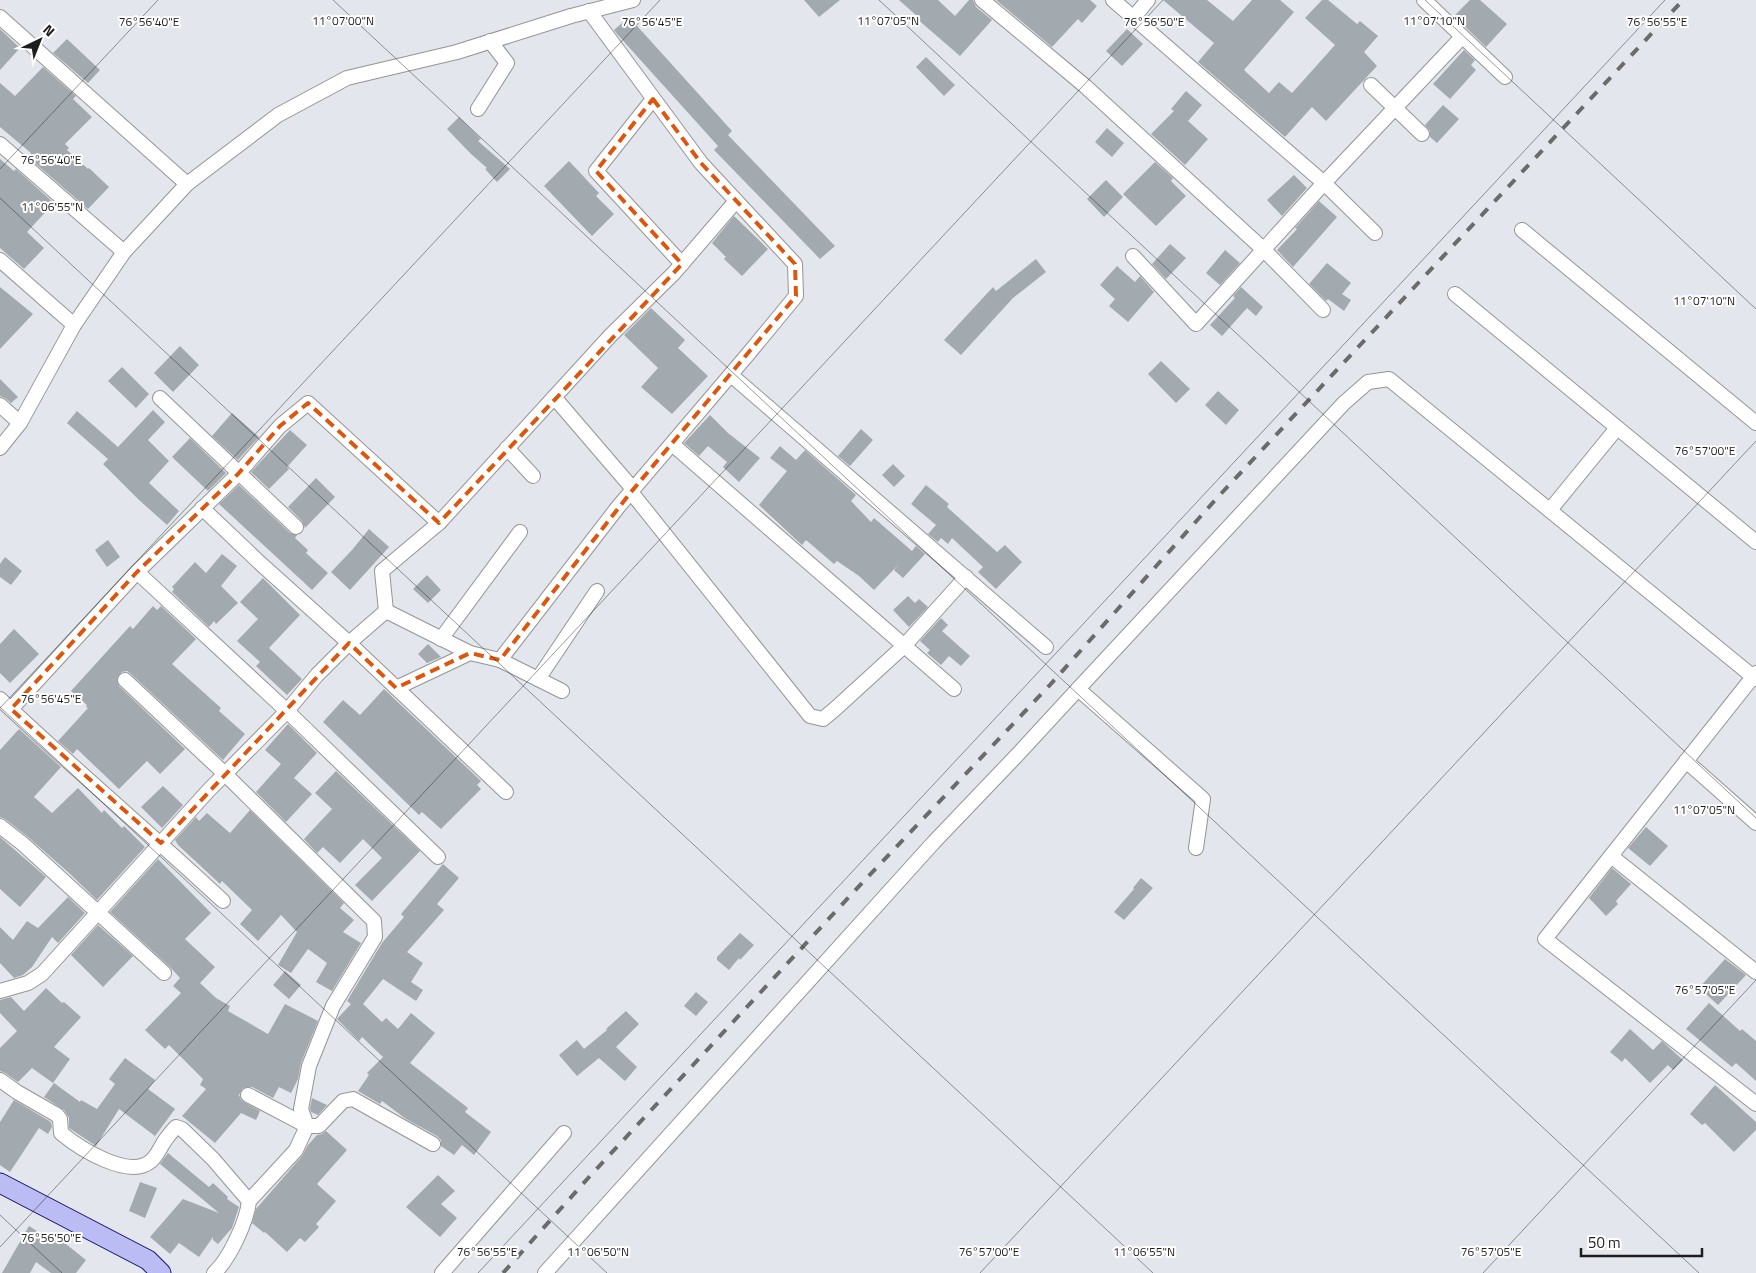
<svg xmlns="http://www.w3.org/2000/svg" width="1756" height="1273" font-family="'Titillium Web',sans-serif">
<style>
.building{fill:#a3aaaf}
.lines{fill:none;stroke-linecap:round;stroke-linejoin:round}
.street-casing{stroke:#949494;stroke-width:16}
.secondary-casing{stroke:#130f69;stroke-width:21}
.street{stroke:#fff;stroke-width:14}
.secondary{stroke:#bbbcf3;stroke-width:19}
.rail{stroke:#6b6b6b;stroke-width:4;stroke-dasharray:10 10;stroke-linecap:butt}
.marked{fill:none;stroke:#de560d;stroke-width:4;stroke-dasharray:10 6;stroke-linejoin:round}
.ticks{fill:none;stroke:#1d1d1d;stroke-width:1;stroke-opacity:0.45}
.ticks-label{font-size:12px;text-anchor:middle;fill:#1d1d1d;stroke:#fff;stroke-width:4;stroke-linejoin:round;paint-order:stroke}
</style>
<rect width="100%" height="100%" fill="#e3e7ed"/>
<!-- building -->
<g class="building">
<path d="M804 0H840L819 17Z"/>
<path d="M899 0H938L955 16 969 0H973L976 7 992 20 960 56 916 18 917 16Z"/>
<path d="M996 0H1090L1097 6 1082 23 1078 19 1052 47Z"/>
<path d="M1163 0H1207L1233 21 1252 0H1280L1294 12 1244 70 1269 93 1279 82 1292 93 1335 45 1305 18 1322 0H1328L1357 24 1360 21 1378 36 1364 52 1377 66 1326 121 1312 107 1285 137 1198 62 1214 43Z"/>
<path d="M1470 0H1480L1507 24 1486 47 1454 16Z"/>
<path d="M629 17 732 131 728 135 835 246 820 259 714 150 718 146 617 34 614 30Z"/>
<path d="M0 29 20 48 0 70Z"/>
<path d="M1127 29 1143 44 1122 66 1106 51Z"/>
<path d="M67 39 100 70 88 83 53 53Z"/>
<path d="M1464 50 1475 60 1471 65 1476 70 1450 99 1433 84Z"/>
<path d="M926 57 955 85 944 96 916 67Z"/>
<path d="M43 67 76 96 73 99 92 117 65 144 69 148 67 150 88 169 89 168 109 187 88 209 28 157 31 153 0 127V83L15 96Z"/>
<path d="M1186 91 1202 105 1188 121 1208 139 1185 165 1151 134 1174 111 1171 109Z"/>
<path d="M1443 105 1459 119 1437 143 1430 137V131L1425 125Z"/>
<path d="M459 117 481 139 478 141 510 169 497 182 485 169 487 168 470 153 447 129Z"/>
<path d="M1107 128 1124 143 1112 157 1095 142Z"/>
<path d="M0 159 14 171 16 169 54 203 27 232 44 248 24 269 0 248Z"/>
<path d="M569 161 599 193 596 196 614 214 592 236 544 186Z"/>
<path d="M1155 162 1173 178 1171 181 1186 196 1156 226 1123 194Z"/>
<path d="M1294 175 1307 188 1282 216 1267 200Z"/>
<path d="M1106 180 1123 197 1104 217 1087 199Z"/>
<path d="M1319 201 1337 217 1293 267 1277 250 1297 229 1295 228Z"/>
<path d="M734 216 768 249 742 276 724 259 726 257 712 243Z"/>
<path d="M1170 244 1186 258 1166 279 1152 264Z"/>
<path d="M1225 250 1240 263 1220 285 1206 273Z"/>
<path d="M1036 259 1046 272 1013 298 961 355 944 340 993 287 996 291Z"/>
<path d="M1327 263 1351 283 1342 294 1351 300 1344 311 1328 299 1326 301 1309 284Z"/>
<path d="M1117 266 1135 282 1140 276 1154 292 1128 322 1109 306 1115 299 1100 285Z"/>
<path d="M0 287 33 314 0 349Z"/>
<path d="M1241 287 1263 307 1256 316 1247 308 1222 336 1210 325 1235 298 1233 296Z"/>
<path d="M651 308 685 340 678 348 708 376 672 414 641 387 658 368 624 335Z"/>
<path d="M180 346 199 365 173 392 154 373Z"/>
<path d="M1161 361 1190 389 1176 403 1148 374Z"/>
<path d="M122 367 149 394 136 408 108 381Z"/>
<path d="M0 379 18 397 11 403 5 398 0 396Z"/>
<path d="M1218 391 1239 410 1226 425 1205 405Z"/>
<path d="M153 410 165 422 148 440 169 461 149 483 179 511 167 525 138 499 103 464 108 459 67 423 77 411 118 447Z"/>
<path d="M232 413 259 437 238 460 212 436Z"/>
<path d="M710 415 728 433 760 458 739 482 723 467 727 462 708 446 699 456 684 443Z"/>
<path d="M861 429 873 440 850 466 838 456Z"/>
<path d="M290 430 307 445 287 467 289 469 269 489 251 472Z"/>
<path d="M190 438 226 473 208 491 172 457Z"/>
<path d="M780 446 796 460 805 450 856 495 851 501 871 522 874 518 912 551 916 546 925 554 903 578 894 570 899 564 874 590 859 576 837 561 834 564 806 540 802 545 759 505 787 471 770 458Z"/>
<path d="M893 464 905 476 894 487 882 475Z"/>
<path d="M316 478 335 497 305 528 302 521 288 507Z"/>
<path d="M239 485 290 533 297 535 295 538 308 550 306 553 328 573 312 590 219 504Z"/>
<path d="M926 485 949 504 947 507 997 552 1005 545 1022 562 996 589 978 572 983 567 952 538 948 544 941 538 938 542 928 534 936 525 911 504Z"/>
<path d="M369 529 389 547 350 590 331 572 352 550Z"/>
<path d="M108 540 120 557 107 567 95 550Z"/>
<path d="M222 554 237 566 221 586 238 603 216 624 214 621 209 627 172 592 174 589 172 587 195 562 206 573Z"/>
<path d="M5 557 22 571 11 585 0 577V564Z"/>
<path d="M427 575 441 590 428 603 413 589Z"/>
<path d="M263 578 300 615 269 648 302 679 287 695 256 666 260 662 237 641 258 619 240 602Z"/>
<path d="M908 596 915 603 919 599 928 607 909 627 893 610Z"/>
<path d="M153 606 157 610 161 606 196 639 172 664 221 708 219 711 245 734 223 760 131 674 127 671 122 672 117 678 119 686 185 749 160 774 147 761 119 789 77 749 73 754 58 741 88 708 86 707 87 705 71 691 130 626 133 629Z"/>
<path d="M941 618 948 625 942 631 970 656 961 666 949 656 941 665 927 653 930 650 920 641Z"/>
<path d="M14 629 39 654 10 683 0 673V644Z"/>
<path d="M428 644 441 657 427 663 418 654Z"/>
<path d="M384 689 481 781 477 785 481 789 441 829 422 812 419 815 323 722 343 700 360 715Z"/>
<path d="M288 724 317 753 294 778 312 794 286 822 256 792 281 764 265 750Z"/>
<path d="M19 729 61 767 34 797 52 813 78 788 102 813 104 810 122 828 124 826 145 847 97 900 69 873 28 837 5 819 0 817V750Z"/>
<path d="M336 771 420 851 372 901 355 885 382 858 363 839 340 863 323 847 317 853 304 839 332 809 315 793Z"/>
<path d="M163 786 183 805 162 828 141 807Z"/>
<path d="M250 810 344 903 340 908 354 920 343 932 361 943 332 991 316 982 327 963 308 949 291 973 278 965 297 932 281 915 258 941 240 924 252 910 222 881 220 884 178 845 175 840 196 817 199 821 207 813 230 833Z"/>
<path d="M1646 827 1668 846 1650 866 1628 848Z"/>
<path d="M0 837 46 877 20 907 0 889Z"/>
<path d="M158 859 211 913 185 939 215 967 200 983 216 998 230 1006 228 1011 268 1034 285 1004 318 1021 301 1063 298 1079 291 1093 279 1087 273 1098 252 1087 243 1088 239 1095 241 1100 260 1111 256 1120 241 1113 215 1143 182 1116 206 1089 200 1085 203 1079 169 1045 165 1049 145 1030 181 993 173 986 180 978 170 967 110 912Z"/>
<path d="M443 864 459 878 437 904 444 910 407 952 423 963 411 982 423 990 416 1001 383 979 363 1004 382 1022 386 1018 398 1029 411 1013 435 1033 410 1063 468 1108 465 1112 491 1132 474 1155 462 1145 454 1155 441 1146V1140L437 1136 406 1119 382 1101 380 1104 358 1091 369 1075 367 1073 383 1057 362 1037 359 1041 337 1019 351 1004 347 1001 382 943 404 917 401 914Z"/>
<path d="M1612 868 1631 884 1616 901 1618 904 1606 916 1589 898Z"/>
<path d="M1141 878 1153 888 1124 920 1114 912 1134 889 1133 888Z"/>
<path d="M68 897 85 913 58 943 52 937 32 967 23 975 14 978 0 963V927L13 940 27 921 38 928Z"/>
<path d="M98 925 133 956 103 987 71 955Z"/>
<path d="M740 933 754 945 740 960 739 958 729 970 717 960V957Z"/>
<path d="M1725 959 1746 975 1718 1005 1699 988Z"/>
<path d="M285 971 301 985 289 999 273 985Z"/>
<path d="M46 988 62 1003 64 1002 81 1017 54 1047 70 1059 53 1083 32 1068 18 1082 5 1073 0 1071V1048L17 1031 0 1013V1000L11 997 24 1011Z"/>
<path d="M696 992 708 1002 696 1016 684 1006Z"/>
<path d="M1709 1003 1740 1031 1742 1029 1756 1041V1081L1736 1063 1732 1067 1686 1029Z"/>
<path d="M626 1011 639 1024 616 1047 637 1067 625 1081 599 1058 577 1076 559 1055 577 1040 584 1049 607 1030 606 1029Z"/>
<path d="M1630 1029 1653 1050 1662 1041 1683 1060 1673 1070 1668 1065 1650 1083 1625 1058 1622 1062 1610 1052Z"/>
<path d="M125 1058 155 1080 148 1089 175 1109 155 1136 119 1109 96 1146 69 1128V1118L64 1110 44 1097 54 1083 80 1102 81 1100 97 1109 115 1084 109 1079Z"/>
<path d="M1715 1085 1756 1122V1130L1734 1152 1705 1123 1702 1125 1690 1114Z"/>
<path d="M312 1098 327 1105 318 1115 311 1112 310 1108Z"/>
<path d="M14 1100 51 1122 52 1127 48 1134 39 1128 10 1172 0 1165V1122Z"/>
<path d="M326 1131 347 1150 317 1184 336 1201 316 1224 319 1227 305 1242 300 1238 287 1252 265 1232 264 1233 252 1223 256 1209 302 1156 308 1145 317 1135 322 1134Z"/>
<path d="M168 1153 209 1187 213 1183 228 1197 227 1199 239 1207 232 1228 218 1244 213 1240V1237L199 1257 179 1243 170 1254 150 1237 183 1199 219 1213 160 1164Z"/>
<path d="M438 1175 455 1191 441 1204 457 1218 440 1237 406 1207Z"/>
<path d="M140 1182 157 1188 145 1218 129 1211Z"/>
<path d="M29 1226 53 1241 57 1237 86 1260 76 1273H51L36 1262 30 1273H2Z"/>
</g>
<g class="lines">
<!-- street casing -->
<g class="street-casing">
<g id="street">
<path d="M982 0 1085 86 1263 249 1323 310"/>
<path d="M1113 0 1324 183 1375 233"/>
<path d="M1424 0 1505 77"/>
<path d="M0 17 187 184 124 252 74 325 20 423 0 448"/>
<path d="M1134 17 1148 0"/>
<path d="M1371 85 1422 134"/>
<path d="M653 99 596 171 682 264"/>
<path d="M478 109 507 63 490 41"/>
<path d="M0 144 124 252"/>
<path d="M187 184 278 115 347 78 457 52 571 16 633 0"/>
<path d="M1522 230 1756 423"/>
<path d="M1133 256 1196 324 1324 183 1462 37"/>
<path d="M0 260 74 325"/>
<path d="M1455 294 1756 542"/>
<path d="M731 375 1046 647"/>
<path d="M554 397 633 489"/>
<path d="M160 398 296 527"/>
<path d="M0 405 20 423"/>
<path d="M672 444 954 689"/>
<path d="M507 448 533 476"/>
<path d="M631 492 810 716 823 719 835 709 904 646 966 577"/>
<path d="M202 508 261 564 349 643 506 792"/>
<path d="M1550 510 1617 428"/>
<path d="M137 572 287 711 438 857"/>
<path d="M386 611 382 571 439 523"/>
<path d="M441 639 520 532"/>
<path d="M500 660 562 691"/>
<path d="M1756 673 1545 939 1756 1104"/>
<path d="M538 679 597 591"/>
<path d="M125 680 225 774 374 921 375 937 333 1006 309 1066 301 1109 307 1126 296 1150 249 1201C247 1221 229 1260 214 1273"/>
<path d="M396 688 470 653"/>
<path d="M0 699C73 768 150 833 223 901"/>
<path d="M11 709 137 572 238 474 280 426 308 403 439 523 611 335 674 273 736 201"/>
<path d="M1686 761 1756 823"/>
<path d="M0 826 23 844 164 973"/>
<path d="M1196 848 1203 799 1078 689 1344 403 1368 382 1389 379 1756 679"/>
<path d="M1611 856 1756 972"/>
<path d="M0 991 28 983 42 974 208 791 287 711 317 675 349 643 386 611 470 653 500 660 618 507 749 353 796 296 795 264 701 163 589 11"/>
<path d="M0 1080 17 1092 57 1115 60 1119 61 1133C79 1148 129 1180 151 1161 158 1155 160 1147 166 1139 169 1135 172 1131 176 1127L182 1129 213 1159 249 1201"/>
<path d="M248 1095 307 1126H319L343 1101 353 1099 433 1144"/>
<path d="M442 1273 564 1133"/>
<path d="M545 1273 934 842 1020 752 1078 689"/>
</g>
</g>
<!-- secondary casing -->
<g class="secondary-casing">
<path id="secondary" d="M0 1183 148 1260 161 1273"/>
</g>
<!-- street -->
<use href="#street" class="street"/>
<!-- secondary -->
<use href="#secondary" class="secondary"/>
<!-- rail -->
<path class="rail" d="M503 1273 590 1176 862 883 1049 686 1217 498 1683 0"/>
</g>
<!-- marked area -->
<path class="marked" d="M653 99 701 163 795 264 796 296 631 492 500 660 470 653 396 688 349 643 161 843 11 709 137 572 238 474 280 426 308 403 439 523 682 264 596 171Z"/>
<!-- ticks -->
<path class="ticks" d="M333 0 1699 1273M879 0 1756 818M1425 0 1756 309M0 169 158 0M0 198 1153 1273M0 707 607 1273M0 708 660 0M0 1215 62 1273M0 1247 1163 0M478 1273 1665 0M980 1273 1756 441M1483 1273 1756 980"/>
<g class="ticks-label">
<text x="343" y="25">11°07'00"N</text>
<text x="888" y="25">11°07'05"N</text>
<text x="1434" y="25">11°07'10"N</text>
<text x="149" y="26">76°56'40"E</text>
<text x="652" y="26">76°56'45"E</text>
<text x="1154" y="26">76°56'50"E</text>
<text x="1657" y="26">76°56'55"E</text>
<text x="51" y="164">76°56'40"E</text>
<text x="52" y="211">11°06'55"N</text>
<text x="1704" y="305">11°07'10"N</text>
<text x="1705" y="455">76°57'00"E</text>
<text x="51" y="703">76°56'45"E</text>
<text x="1704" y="814">11°07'05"N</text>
<text x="1705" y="994">76°57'05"E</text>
<text x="51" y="1242">76°56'50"E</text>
<text x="487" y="1256">76°56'55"E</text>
<text x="989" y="1256">76°57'00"E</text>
<text x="1491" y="1256">76°57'05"E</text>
<text x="598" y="1256">11°06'50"N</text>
<text x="1144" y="1256">11°06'55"N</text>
</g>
<!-- north arrow -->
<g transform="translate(40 40) rotate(43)" stroke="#ffffff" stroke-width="4" paint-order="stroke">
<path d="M0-4L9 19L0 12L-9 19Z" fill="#1d1d1d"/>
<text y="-8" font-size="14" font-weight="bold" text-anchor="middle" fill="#1d1d1d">N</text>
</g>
<!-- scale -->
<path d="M1581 1248v8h121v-8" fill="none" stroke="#1d1d1d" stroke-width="2.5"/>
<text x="1588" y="1248" font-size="15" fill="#1d1d1d" stroke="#ffffff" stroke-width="4" paint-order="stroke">50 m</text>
</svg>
